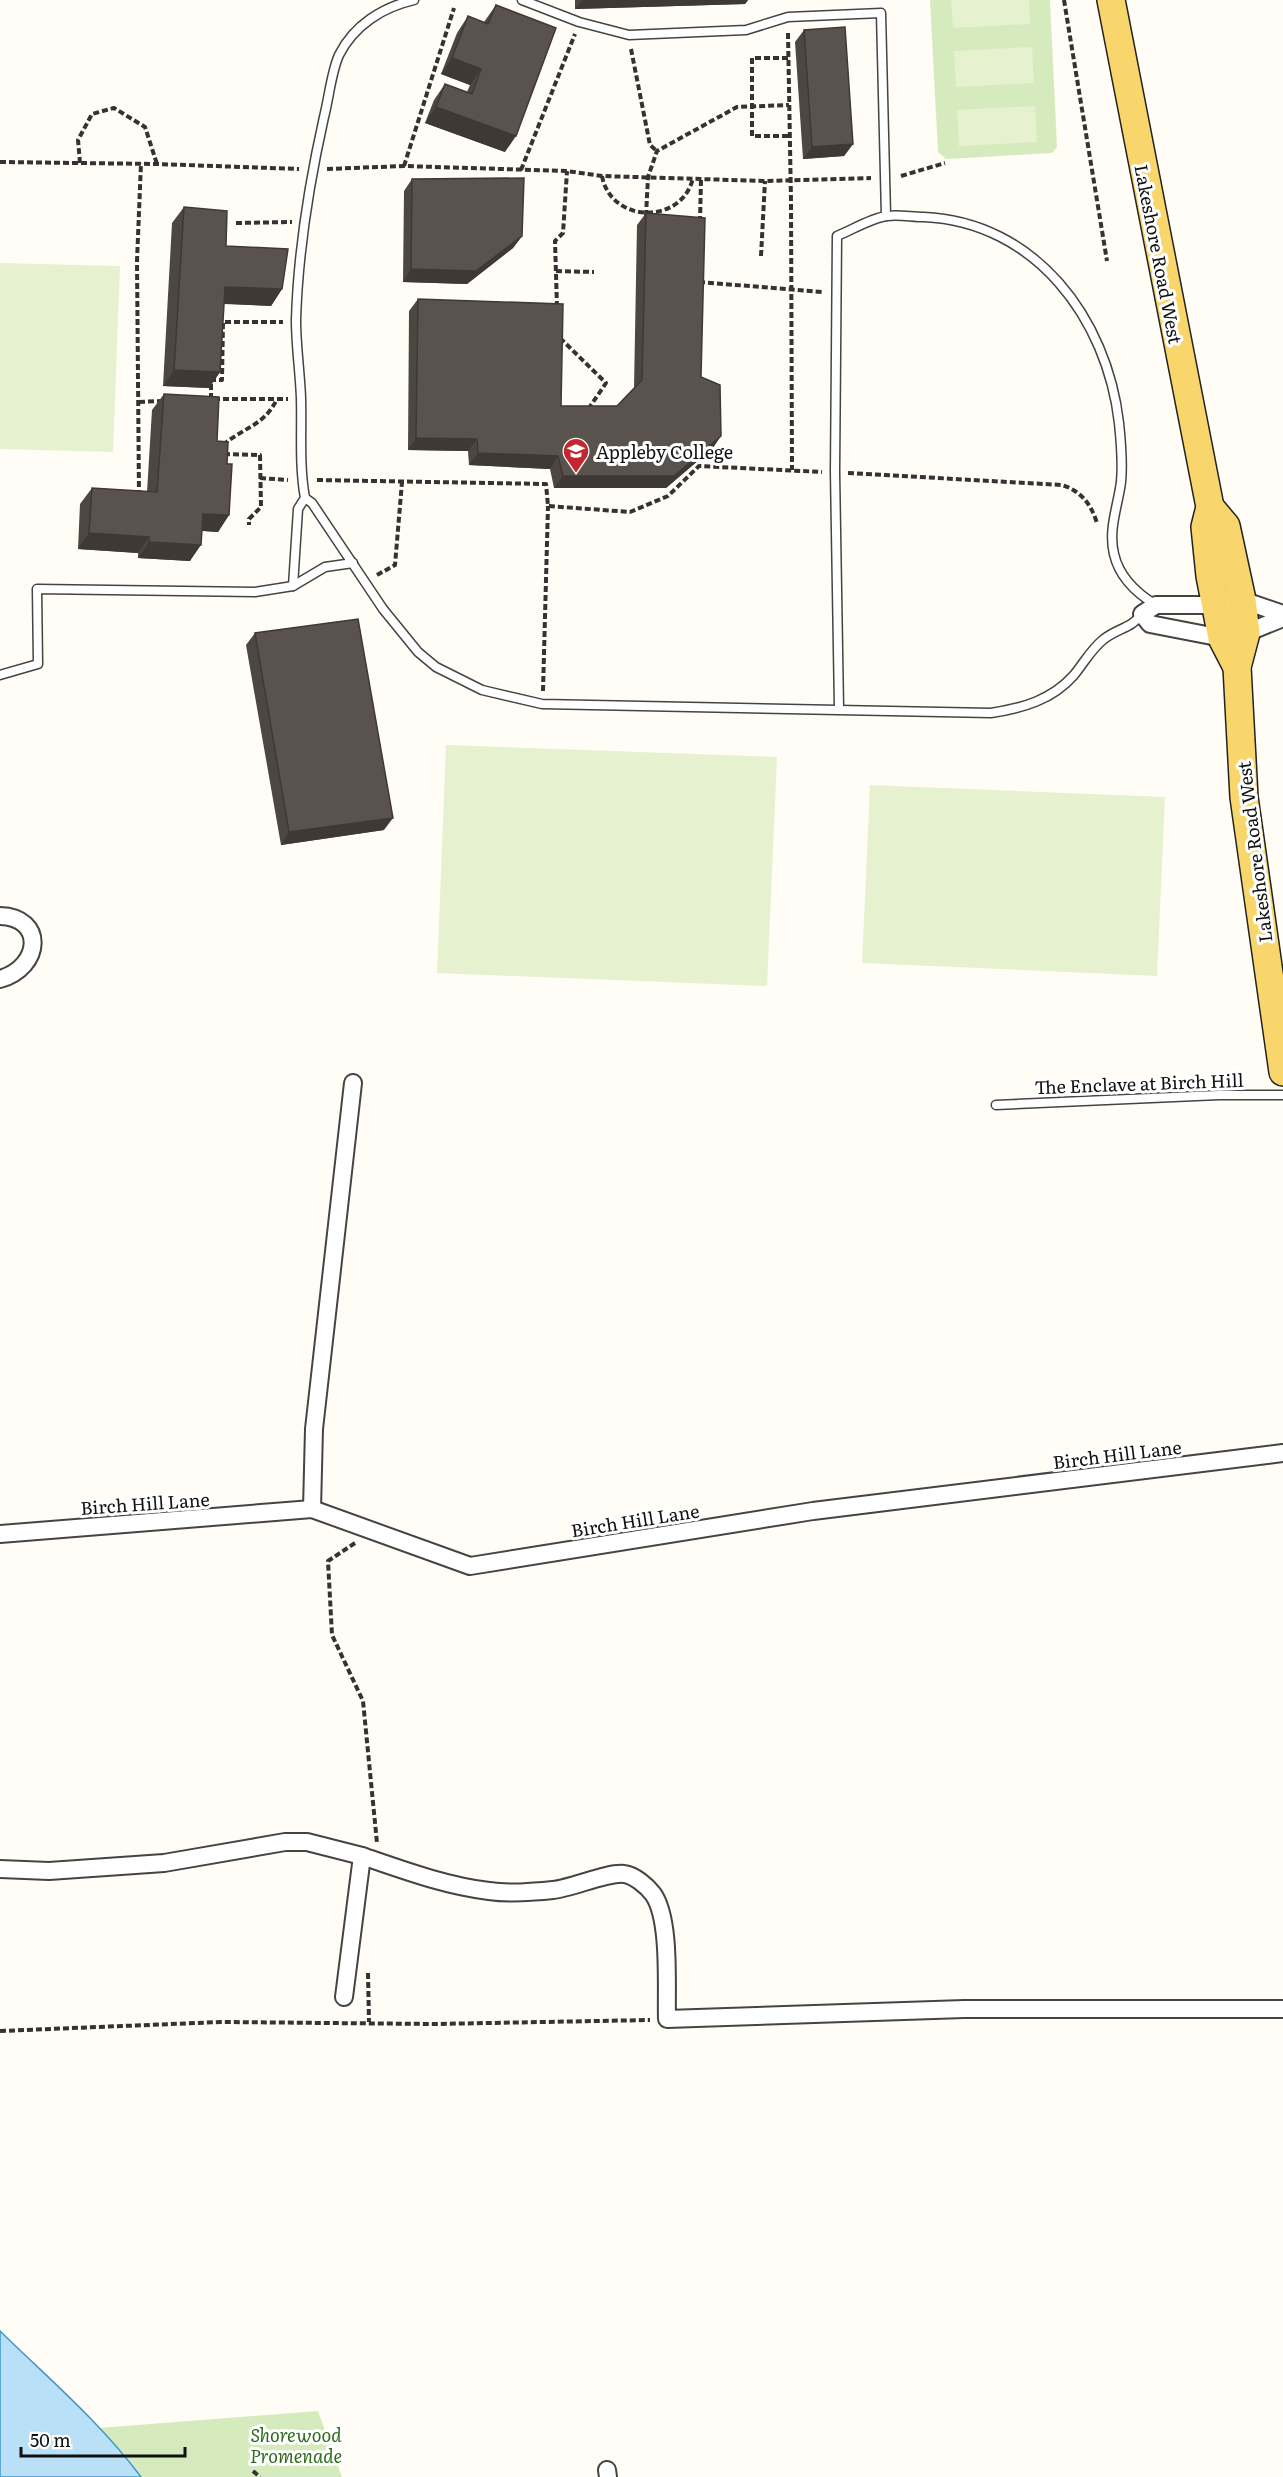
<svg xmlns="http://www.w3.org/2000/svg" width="1283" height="2477" font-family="Literata,serif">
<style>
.green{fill:#d5ebbd}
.pitch{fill:#e6f2cf}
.water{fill:#b9e0f7;stroke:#3f96cf;stroke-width:1.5}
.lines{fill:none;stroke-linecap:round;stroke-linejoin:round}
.lane-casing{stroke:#444;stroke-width:11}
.street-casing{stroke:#444;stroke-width:20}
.primary-casing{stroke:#222;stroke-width:30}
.path{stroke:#333;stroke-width:4;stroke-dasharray:6 3;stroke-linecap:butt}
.lane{stroke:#fff;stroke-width:8}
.street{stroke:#fff;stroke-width:16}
.primary{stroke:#f9d66b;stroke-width:27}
.wall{fill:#4d4742}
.shaded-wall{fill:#3f3936}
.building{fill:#5a524d;stroke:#3f3936;stroke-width:1.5}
.labels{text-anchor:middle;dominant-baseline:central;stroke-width:6;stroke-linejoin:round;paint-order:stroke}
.street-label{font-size:18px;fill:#111;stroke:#fff}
.poi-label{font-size:18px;fill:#111;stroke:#fff;text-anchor:start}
.park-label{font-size:18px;font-style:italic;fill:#2f6b1f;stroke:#fff}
</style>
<rect width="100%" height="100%" fill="#fffdf5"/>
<!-- green -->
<g class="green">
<path d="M930 0H1050L1057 147 1052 153 946 159 938 152Z"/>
<path d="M318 2411 342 2477H141L125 2455 99 2428Z"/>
</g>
<!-- pitch -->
<g class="pitch">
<path d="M951 0H1029L1030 24 953 28Z"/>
<path d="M1032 47 1034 83 956 87 954 51Z"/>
<path d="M1035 106 1037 142 959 146 957 110Z"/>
<path d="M0 263 120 266 113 452 0 449Z"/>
<path d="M446 745 777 757 767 986 437 973Z"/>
<path d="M870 785 1165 797 1157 976 862 963Z"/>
</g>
<!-- water -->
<path class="water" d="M0 2331C48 2378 101 2423 141 2477H0Z"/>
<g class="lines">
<!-- lane casing -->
<g class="lane-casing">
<g id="lane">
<path d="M522 0 579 22 629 35 746 30 788 17 881 13 886 216"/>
<path d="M305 498 312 503 383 609 418 652 436 667 482 690 542 704 991 713C1023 708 1052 700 1074 675 1084 663 1091 649 1104 639 1116 629 1132 628 1142 614"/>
<path d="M293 586 298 509 305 498C299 465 302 432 301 398 300 372 296 346 296 320 298 252 309 184 324 117 329 98 331 73 339 55 354 25 383 7 414 0"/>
<path d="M0 675 38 664 37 589 255 592 293 586 325 567 353 563"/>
<path d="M839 708 835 472 837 236C852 230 871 218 887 216 898 214 912 217 924 217 1035 222 1107 318 1119 423 1121 442 1123 462 1121 482 1118 506 1108 529 1114 554 1119 576 1136 593 1156 605"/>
<path d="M996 1105 1219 1095H1283"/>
</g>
</g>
<!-- street casing -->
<g class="street-casing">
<g id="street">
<path d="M1283 614 1242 600 1215 605H1156L1142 614 1150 624 1222 638 1246 633 1283 618"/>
<path d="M0 916C45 917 42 967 0 979"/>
<path d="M312 1509 314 1429 353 1083"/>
<path d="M0 1534 312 1509 470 1566 813 1511 1283 1453"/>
<path d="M0 1869 49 1871 164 1863 285 1842H307L362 1856"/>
<path d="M344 1997 362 1856C403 1870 446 1886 489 1891 510 1894 532 1892 553 1890 572 1888 608 1872 624 1874 634 1875 647 1886 653 1894 671 1919 666 1988 667 2019L964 2009H1283"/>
<path d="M607 2470 608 2477"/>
</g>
</g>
<!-- primary casing -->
<g class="primary-casing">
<g id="primary">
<path d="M1111 0 1210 507 1205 527 1210 576 1222 638 1237 667"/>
<path d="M1210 507 1226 526 1242 600 1246 633 1237 667 1244 797 1283 1072"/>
</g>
</g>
<!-- path -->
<g class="path">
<path d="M1064 0 1107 261"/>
<path d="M788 33 791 201 792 470"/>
<path d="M631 49 650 145 657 151"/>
<path d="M788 58H752V136H789"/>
<path d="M0 162 157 164 299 169"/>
<path d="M80 163 78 140 92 114 114 108 145 127 157 164"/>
<path d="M404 166 454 8"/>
<path d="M327 169 404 166 567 171 602 176 765 181 871 178"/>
<path d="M521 170 575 34"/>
<path d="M602 176C611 224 682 225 693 178"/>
<path d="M901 176 945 163"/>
<path d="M646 216 648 177 657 151 737 107 789 105"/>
<path d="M700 222 701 179"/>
<path d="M236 223 292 222"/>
<path d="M761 256 765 181"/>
<path d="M556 271 594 272"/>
<path d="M699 282 823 292"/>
<path d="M557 307 555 241 563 233 567 171"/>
<path d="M560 338 606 383 589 408"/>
<path d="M211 399V380H222L223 322H283"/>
<path d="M214 399H288"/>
<path d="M139 402 162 401"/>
<path d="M223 445C244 427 264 426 277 399"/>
<path d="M224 454 260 455 261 507 249 519V525"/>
<path d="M848 473 1062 485C1081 491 1091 504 1097 523"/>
<path d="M260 478 288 480"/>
<path d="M317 480 546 484 548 506 630 512 668 496 699 466 822 472"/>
<path d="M139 496 137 261 141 163"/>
<path d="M377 575 395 565 402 482"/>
<path d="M543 691 548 506"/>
<path d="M355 1543 328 1561 332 1635 363 1701 377 1843"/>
<path d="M368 1973 369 2022"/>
<path d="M0 2031 221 2022 435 2024 650 2020"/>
<path d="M253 2471 260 2477"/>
</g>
<!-- lane -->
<use href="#lane" class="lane"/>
<!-- street -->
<use href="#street" class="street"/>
<!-- primary -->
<use href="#primary" class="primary"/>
</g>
<!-- wall -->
<g class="wall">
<path d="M575 0H748L745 4 575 9Z"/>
<path d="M496 5 505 152 425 123 434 100 445 84 467 92 470 85 441 74 457 33 468 16 484 22Z"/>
<path d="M804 30 853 144 844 156 803 159 795 42Z"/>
<path d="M412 179 522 236 513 248 467 284 403 282 404 191Z"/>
<path d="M184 207 226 246 282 289 271 306 224 304 220 372 209 388 163 386 172 223Z"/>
<path d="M646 213 701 377 713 448 666 488H554L550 469 469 465 468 451 408 450 409 311 418 299 561 406H617L634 388 637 225Z"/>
<path d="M164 394 217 441 227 464 229 515 218 532 202 531 190 561 138 558V553L78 549 80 504 92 488 147 492 152 410Z"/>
<path d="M255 633 384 830 281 845 246 645Z"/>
</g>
<!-- shaded-wall -->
<g class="shaded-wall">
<path d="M582 0H748L745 4 575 9Z"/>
<path d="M452 58 481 69 470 85 441 74Z"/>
<path d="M436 107 516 136 505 152 425 123Z"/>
<path d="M853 144 844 156 803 159 812 147Z"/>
<path d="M522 236 513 248 467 284 403 282 411 269Z"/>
<path d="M225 287 282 289 271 306 213 303Z"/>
<path d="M174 370 220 372 209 388 163 386Z"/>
<path d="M721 436 713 448 666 488H554L563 476Z"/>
<path d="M416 438 477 439 468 451 408 450Z"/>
<path d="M478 453 558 456 550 469 469 465Z"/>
<path d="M203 514 229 515 218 532 192 530Z"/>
<path d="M89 533 149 537 138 553 78 549Z"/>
<path d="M149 542 201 545 190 561 138 558Z"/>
<path d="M393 818 384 830 281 845 289 832Z"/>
</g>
<!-- building -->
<g class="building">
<path d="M496 5 556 28 516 136 436 107 445 84 472 94 481 69 452 58 468 16 488 24Z"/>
<path d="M845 27 853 144 812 147 804 30Z"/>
<path d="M524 178 522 236 476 271 411 269 412 179Z"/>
<path d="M184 207 227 211 226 246 288 249 282 289 225 287 220 372 174 370Z"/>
<path d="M646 213 705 218 701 377 720 385 721 436 674 476H563L558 456 478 453 477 439 416 438 418 299 563 304 561 406H617L642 380Z"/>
<path d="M164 394 219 397 217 441 228 442 227 464H232L229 515 203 514 201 545 149 542V537L89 533 92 488 157 492Z"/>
<path d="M358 619 393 818 289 832 255 633Z"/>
</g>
<!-- icons -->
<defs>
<g id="school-pin" transform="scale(1.35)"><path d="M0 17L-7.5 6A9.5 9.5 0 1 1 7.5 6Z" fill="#c4262e" stroke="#fff"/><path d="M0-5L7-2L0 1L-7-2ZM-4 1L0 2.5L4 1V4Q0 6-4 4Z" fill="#fff"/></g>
</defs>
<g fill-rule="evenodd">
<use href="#school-pin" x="576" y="451"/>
</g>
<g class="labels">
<!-- street labels -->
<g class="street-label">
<text transform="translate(1159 254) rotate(79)">Lakeshore Road West</text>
<text transform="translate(1254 852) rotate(-97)">Lakeshore Road West</text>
<text transform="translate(1139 1083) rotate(-2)">The Enclave at Birch Hill</text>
<text transform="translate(1117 1454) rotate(-7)">Birch Hill Lane</text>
<text transform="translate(145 1503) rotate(-4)">Birch Hill Lane</text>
<text transform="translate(635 1520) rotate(-9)">Birch Hill Lane</text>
</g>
<!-- poi labels -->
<g class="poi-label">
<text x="596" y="451">Appleby College</text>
</g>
<!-- park labels -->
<g class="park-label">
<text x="296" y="2434">Shorewood<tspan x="296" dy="21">Promenade</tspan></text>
</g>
</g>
<!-- scale -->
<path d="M21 2447v9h164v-9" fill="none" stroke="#111111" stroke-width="3"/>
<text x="30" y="2447" font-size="18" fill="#111111" stroke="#ffffff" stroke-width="4.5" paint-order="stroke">50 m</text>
</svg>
